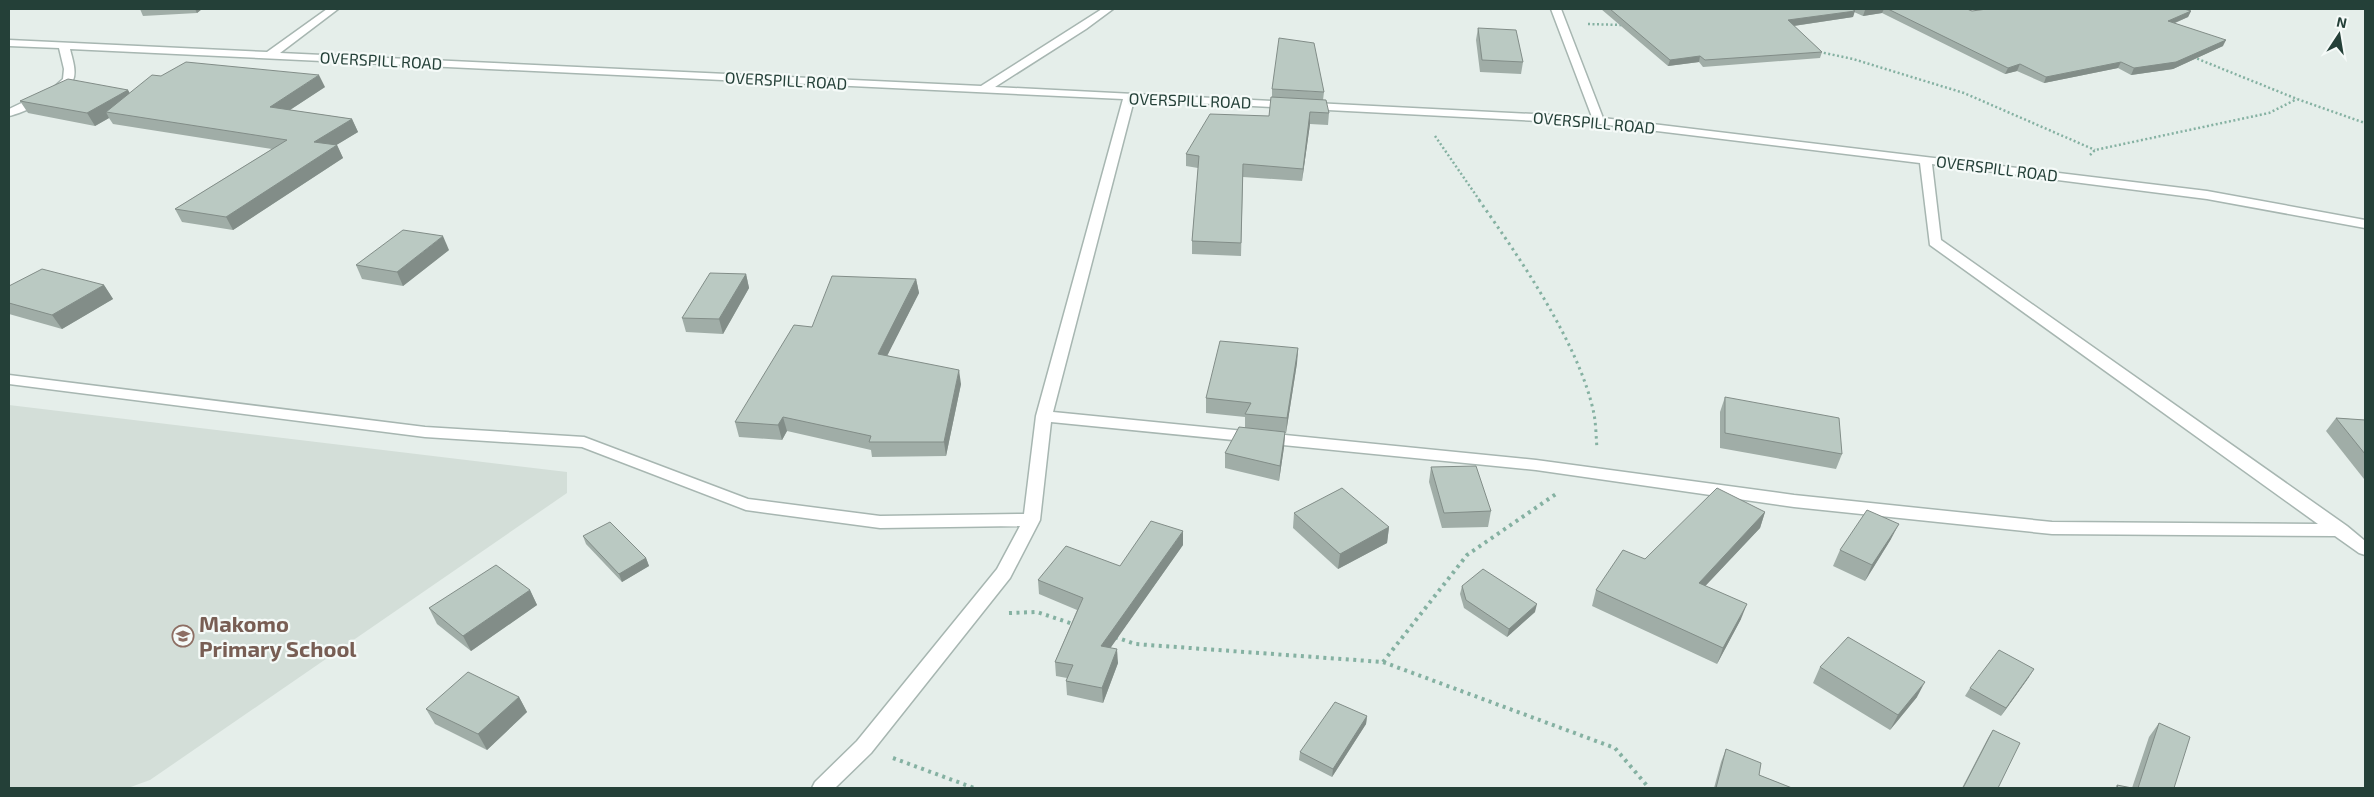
<svg xmlns="http://www.w3.org/2000/svg" width="2374" height="797" font-family="'Exo 2',sans-serif">
<style>
.built{fill:#d3ded8}
.lines{fill:none;stroke-linecap:round;stroke-linejoin:round}
.minor-casing{stroke:#a7b6b1;stroke-width:3}
.path-far2{stroke:#85b1a2;stroke-width:2.5;stroke-dasharray:2 2.5;stroke-linecap:butt}
.path-far1{stroke:#85b1a2;stroke-width:3;stroke-dasharray:2.5 4;stroke-linecap:butt}
.path{stroke:#85b1a2;stroke-width:4;stroke-dasharray:3 4.5;stroke-linecap:butt}
.minor{fill:#fff;fill-rule:evenodd}
.wall{fill:#a0ada7}
.shaded-wall{fill:#828d88}
.building{fill:#bac9c2;stroke:#828d88}
.labels{text-anchor:middle;dominant-baseline:central;stroke-width:4.5;stroke-linejoin:round;paint-order:stroke}
.far-street-label{font-size:16px;fill:#244038;stroke:#f5faf8}
.near-education-label{font-size:22px;font-weight:bold;fill:#785e54;stroke:#f5faf8;text-anchor:start}
</style>
<rect width="100%" height="100%" fill="#e5eeea"/>
<!-- built -->
<path class="built" d="M9 405 567 472V493L150 780 128 788H9Z"/>
<g class="lines">
<!-- minor casing -->
<g class="minor-casing">
<path id="minor" d="M327 9H338L280 53 981 86 1102 9H1113L1086 29 995 87 1592 117 1551 9H1561L1603 118 2207 191 2365 220V228L2207 199 1932 164 1941 240 2347 526 2365 541V555L2359 553 2335 536 2052 534 1794 507 1536 470 1051 422 1040 520 1010 578 871 753 835 788H812L815 782 857 741 997 569 1020 526 880 528 746 510 582 447 425 437 9 384V375L425 427 584 437 748 499 880 516 1024 514 1036 416 1123 99 70 49C72 58 77 71 73 80 69 92 21 114 9 116V109L53 88 63 79 64 69 59 48 9 46V40L267 52ZM1134 100 1599 124 1920 163 1930 245 2318 524 2052 522 1794 495 1536 460 1053 412Z"/>
</g>
<!-- path-far2 -->
<g class="path-far2">
<path d="M1588 24 1622 25"/>
<path d="M1815 51 1853 59 1964 93 2095 150"/>
<path d="M2193 57 2297 99 2365 123"/>
<path d="M1435 136 1480 201"/>
<path d="M2090 155 2095 150 2269 113 2297 99"/>
</g>
<!-- path-far1 -->
<path class="path-far1" d="M1479 200C1519 257 1580 345 1594 414 1596 425 1596 437 1597 448"/>
<!-- path -->
<g class="path">
<path d="M1009 613 1037 612 1073 624"/>
<path d="M1115 637 1135 644 1383 662 1615 748 1649 788"/>
<path d="M1383 662 1467 555 1556 494"/>
<path d="M893 758 974 788"/>
</g>
<!-- minor -->
<use href="#minor" class="minor"/>
</g>
<!-- wall -->
<g class="wall">
<path d="M140 9H202L197 13 143 16Z"/>
<path d="M1601 9H1967L1972 11H2191L2188 17 2175 23 2223 46 2173 69 2131 75 2118 68 2044 83 2017 71 2005 74 1882 13 1863 16 1854 12 1853 17 1794 26 1822 52 1820 58 1703 67 1699 62 1668 66Z"/>
<path d="M1478 28 1523 62 1521 74 1480 72 1476 40Z"/>
<path d="M325 87 290 110 352 119 358 132 336 145H337L343 158 233 230 182 222 175 209 272 149 113 124 109 118 95 126 28 113 20 101 128 90 129 93Z"/>
<path d="M1272 89 1324 92 1323 100 1329 113 1328 125 1310 124 1302 181 1243 177 1241 256 1192 254V241L1198 168 1186 166V154L1269 116 1272 97Z"/>
<path d="M449 250 403 286 362 279 356 265Z"/>
<path d="M746 274 749 288 723 334 686 332 682 318Z"/>
<path d="M916 279 919 293 887 355 961 384 946 456 872 457 871 450 787 431 782 440 739 437 735 422 812 327Z"/>
<path d="M104 285 113 299 62 329 9 314V286Z"/>
<path d="M1298 348 1297 363 1286 433H1285L1284 447 1279 481 1225 468V453L1245 428V417L1206 413V398Z"/>
<path d="M1725 397 1842 454 1836 469 1720 448V412Z"/>
<path d="M2336 418 2365 420V479H2364L2326 431Z"/>
<path d="M1431 467 1491 511 1488 527 1442 528 1429 482Z"/>
<path d="M1765 512 1760 528 1705 586 1741 619 1717 664 1592 606 1596 590 1645 559Z"/>
<path d="M1294 513 1389 527 1387 543 1338 569 1293 528Z"/>
<path d="M583 536 646 558 649 566 622 582 586 544Z"/>
<path d="M1891 539 1865 581 1833 566 1840 550Z"/>
<path d="M1183 545 1110 648 1118 663 1103 703 1067 695 1066 681 1067 678 1056 676 1055 662 1077 610 1039 594 1038 580 1120 566Z"/>
<path d="M1462 586 1535 612 1507 637 1464 608 1460 594Z"/>
<path d="M530 590 537 605 471 651 437 624 429 608Z"/>
<path d="M1820 667 1917 697 1890 730 1813 683Z"/>
<path d="M2029 677 2001 716 1965 696 1970 688Z"/>
<path d="M519 697 527 712 487 750 435 724 426 709Z"/>
<path d="M1367 716 1366 724 1332 777 1299 760 1300 752Z"/>
<path d="M2159 723 2174 788H2115L2117 785 2132 788 2149 737Z"/>
<path d="M1993 730 1998 788H1962L1988 738Z"/>
<path d="M1726 749 1759 775 1792 788H1714L1721 762Z"/>
</g>
<!-- shaded-wall -->
<g class="shaded-wall">
<path d="M195 9H202L197 13Z"/>
<path d="M1872 9H1884L1882 13 1863 16 1865 10Z"/>
<path d="M1855 11 1853 17 1786 27 1788 20Z"/>
<path d="M2191 11 2188 17 2165 27 2168 21Z"/>
<path d="M2226 40 2223 46 2173 69 2131 75 2134 68Z"/>
<path d="M1700 56 1699 62 1668 66 1670 60Z"/>
<path d="M2121 62 2118 68 2044 83 2046 77Z"/>
<path d="M2020 64 2017 71 2005 74 2008 68Z"/>
<path d="M319 75 325 87 276 119 270 107Z"/>
<path d="M128 90 135 102 106 112 109 118 95 126 87 113Z"/>
<path d="M1310 112V124L1302 181 1303 169Z"/>
<path d="M352 119 358 132 320 155 314 142Z"/>
<path d="M337 145 343 158 233 230 226 217Z"/>
<path d="M443 236 449 250 403 286 397 272Z"/>
<path d="M746 274 749 288 723 334 719 319Z"/>
<path d="M916 279 919 293 881 368 878 354Z"/>
<path d="M104 285 113 299 62 329 52 315Z"/>
<path d="M1298 348 1297 363 1286 433 1287 418Z"/>
<path d="M959 370 961 384 946 456 944 442Z"/>
<path d="M783 417 787 431 782 440 778 425Z"/>
<path d="M1285 432 1284 447 1279 481 1280 466Z"/>
<path d="M1765 512 1760 528 1694 598 1699 583Z"/>
<path d="M1899 524 1891 539 1865 581 1872 565Z"/>
<path d="M1389 527 1387 543 1338 569 1340 554Z"/>
<path d="M1183 531V545L1102 660 1101 646Z"/>
<path d="M646 558 649 566 622 582 619 574Z"/>
<path d="M530 590 537 605 471 651 463 636Z"/>
<path d="M1537 604 1535 612 1507 637 1509 629Z"/>
<path d="M1747 604 1741 619 1717 664 1723 648Z"/>
<path d="M1117 649 1118 663 1103 703 1102 688Z"/>
<path d="M2034 669 2029 677 2001 716 2006 708Z"/>
<path d="M1925 682 1917 697 1890 730 1898 715Z"/>
<path d="M519 697 527 712 487 750 478 734Z"/>
<path d="M1367 716 1366 724 1332 777 1333 769Z"/>
</g>
<!-- building -->
<g class="building">
<path d="M1610 9H1852L1855 11 1788 20 1822 52 1705 60 1700 56 1670 60Z"/>
<path d="M1888 9H1967L1972 11 1987 9H2184L2191 11 2168 21 2226 40 2176 62 2134 68 2121 62 2046 77 2020 64 2008 68Z"/>
<path d="M1478 28 1516 30 1523 62 1482 60Z"/>
<path d="M1279 38 1314 43 1324 92 1272 89Z"/>
<path d="M186 62 319 75 270 107 352 119 314 142 337 145 226 217 175 209 287 140 106 112 152 75 161 76Z"/>
<path d="M68 79 128 90 87 113 20 101Z"/>
<path d="M1271 97 1326 100 1329 113 1310 112 1303 169 1243 164 1241 243 1192 241 1199 156 1186 154 1210 114 1269 116Z"/>
<path d="M403 230 443 236 397 272 356 265Z"/>
<path d="M42 269 104 285 52 315 9 303V286Z"/>
<path d="M710 273 746 274 719 319 682 318Z"/>
<path d="M832 276 916 279 878 354 959 370 944 442H869L871 436 783 417 778 425 735 422 794 325 812 327Z"/>
<path d="M1220 341 1298 348 1287 418 1245 414 1251 403 1206 398Z"/>
<path d="M1725 397 1839 418 1842 454 1725 433Z"/>
<path d="M2336 418 2365 420V454Z"/>
<path d="M1239 427 1285 432 1280 466 1225 453Z"/>
<path d="M1476 466 1491 511 1444 513 1431 467Z"/>
<path d="M1342 488 1389 527 1340 554 1294 513Z"/>
<path d="M1717 488 1765 512 1699 583 1747 604 1723 648 1596 590 1623 550 1645 559Z"/>
<path d="M1867 510 1899 524 1872 565 1840 550Z"/>
<path d="M1151 521 1183 531 1101 646 1117 649 1102 688 1066 681 1073 665 1055 662 1083 598 1038 580 1066 546 1120 566Z"/>
<path d="M610 522 646 558 619 574 583 536Z"/>
<path d="M496 565 530 590 463 636 429 608Z"/>
<path d="M1483 569 1537 604 1509 629 1466 600 1462 586Z"/>
<path d="M1848 637 1925 682 1898 715 1820 667Z"/>
<path d="M1999 650 2034 669 2006 708 1970 688Z"/>
<path d="M468 672 519 697 478 734 426 709Z"/>
<path d="M1335 702 1367 716 1333 769 1300 752Z"/>
<path d="M2159 723 2190 737 2174 788H2138Z"/>
<path d="M1993 730 2020 743 1998 788H1963Z"/>
<path d="M1726 749 1761 763 1759 775 1792 788H1716Z"/>
<path d="M2117 785 2132 788H2118Z"/>
</g>
<!-- icons -->
<defs>
<g id="school-ring" transform="scale(1.125)"><circle r="9.5" fill="#f5faf8" stroke="#8d6e63" stroke-width="1.5"/><path d="M0-5L7-2L0 1L-7-2ZM-4 1L0 2.5L4 1V4Q0 6-4 4Z" fill="#8d6e63"/></g>
</defs>
<g fill-rule="evenodd">
<use href="#school-ring" x="183" y="636"/>
</g>
<g class="labels">
<!-- far-street labels -->
<g class="far-street-label">
<text transform="translate(381 60) rotate(3)">OVERSPILL ROAD</text>
<text transform="translate(786 80) rotate(3)">OVERSPILL ROAD</text>
<text transform="translate(1190 100) rotate(2)">OVERSPILL ROAD</text>
<text transform="translate(1594 122) rotate(5)">OVERSPILL ROAD</text>
<text transform="translate(1997 168) rotate(7)">OVERSPILL ROAD</text>
</g>
<!-- near-education labels -->
<g class="near-education-label">
<text x="199" y="623">Makomo<tspan x="199" dy="25">Primary School</tspan></text>
</g>
</g>
<!-- border -->
<rect width="2374" height="797" fill="none" stroke="#244038" stroke-width="20"/>
<!-- north arrow -->
<g transform="translate(2339 35) rotate(12)" stroke="#f5faf8" stroke-width="4" paint-order="stroke">
<path d="M0-4L9 19L0 12L-9 19Z" fill="#244038"/>
<text y="-8" font-size="14" font-weight="bold" text-anchor="middle" fill="#244038">N</text>
</g>
</svg>
